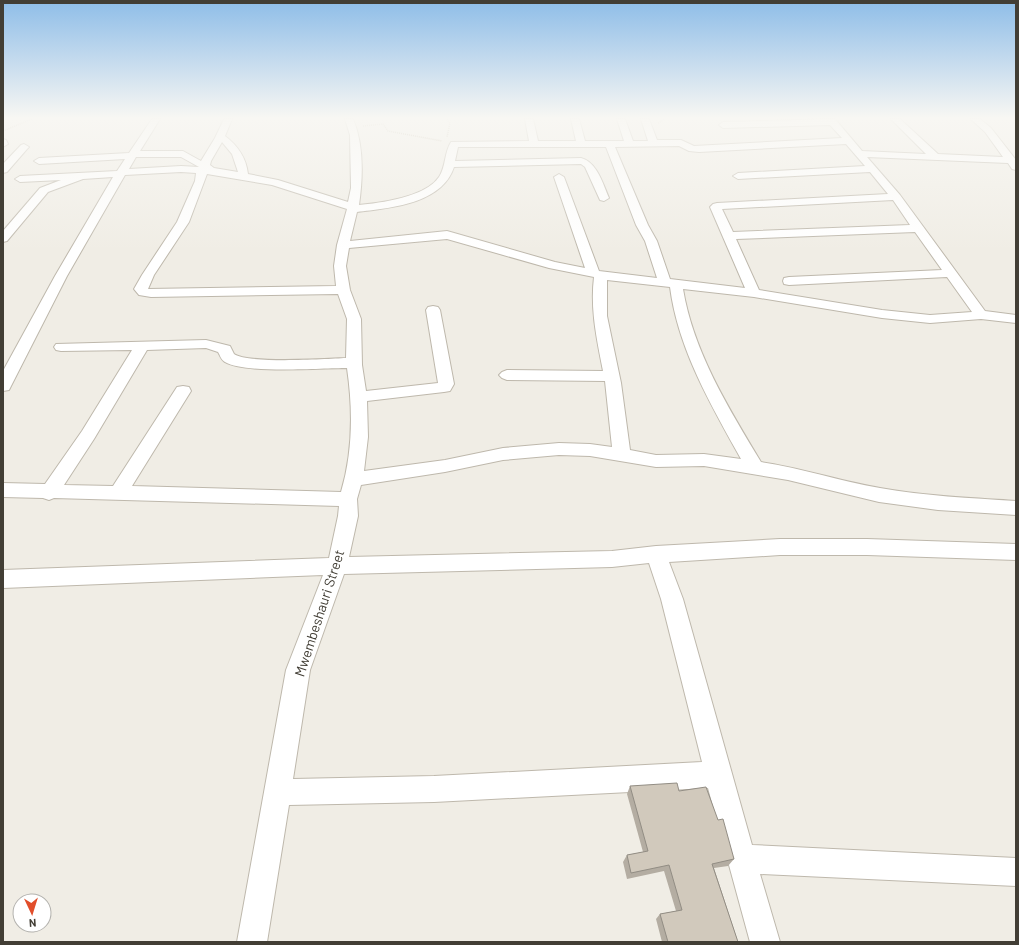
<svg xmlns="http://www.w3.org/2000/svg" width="1019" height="945" font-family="Barlow,sans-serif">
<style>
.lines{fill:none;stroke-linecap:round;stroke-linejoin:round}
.minor-casing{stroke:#beb8ac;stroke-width:2}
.path{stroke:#bbb19c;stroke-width:1.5;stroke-dasharray:1 1;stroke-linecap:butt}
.minor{fill:#fff;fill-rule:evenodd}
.wall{fill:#b4ada2}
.building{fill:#d1c9bc;stroke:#928d84}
.labels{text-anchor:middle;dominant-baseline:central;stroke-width:3;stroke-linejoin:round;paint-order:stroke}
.street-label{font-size:14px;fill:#423e35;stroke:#fff}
</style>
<rect width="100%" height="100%" fill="#f0ede5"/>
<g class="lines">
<!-- minor casing -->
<g class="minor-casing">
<g id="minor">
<path d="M152 119H160L140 151H183L201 161 215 138 224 119H232L225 136C238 146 246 157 248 174L278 180 348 202 351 188 350 135 345 119H353C364 145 363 177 359 205 380 203 426 197 439 177 446 167 444 153 451 142L529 141 525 119H533L538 141H576L571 119H579L585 141H624L617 119H625L633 141H648L641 119H649L657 140H681L694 146 842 138 830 125 723 128 719 125 723 122 835 119 862 151 926 154 891 119H900L938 154 1003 157 985 132 971 119H980L991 128 1016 160V170L1012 169 1008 163 867 157 900 195 985 311 1016 315V323L981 319 930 323 882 318 754 297 683 289C693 351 729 409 761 462 801 468 840 481 880 488 925 496 970 498 1016 501V515L938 510 879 502 788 480 704 466 656 467 590 456 559 455 503 460 445 472 361 485 357 499 358 516 349 557 612 551 656 546 780 539H867L1016 544V560L867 555H780L669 562 683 599 752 845 1016 858V886L760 874 780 942H750L708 788 434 802 289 805 267 942H237L286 670 323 575 3 588V570L329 558 338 516 339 506 54 498 49 500 43 498 3 497V483L45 484 82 431 132 350 61 351 56 350 54 347 56 344 206 340 230 346 234 354C249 364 325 359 346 358L347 319 338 294 151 297 139 295 134 289 142 275 177 222 195 181 196 173 181 172 125 175 67 276 11 386 9 390 3 391V371L55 276 113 177 83 179 48 192 7 241 3 242V231L40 188 61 180 20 182 15 179 20 176 117 171 125 159 39 164 34 161 39 158 129 153ZM222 142 232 154 238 172 214 168 210 165 211 161ZM846 144 865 166 738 173 733 176 738 179 870 172 888 194 717 203 713 204 710 207 745 288 670 279 657 241 648 225 615 147 679 146 689 151 699 152ZM458 147H606L636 225 645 241 657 278 599 271 564 177 559 174 554 177 585 268 555 262 447 231 350 241 357 212C390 208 442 204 454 167L581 164 585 167 600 200 604 201 609 198C603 184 597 162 581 158L455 161ZM136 157H181L199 167 181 166 129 169ZM207 174 272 185 347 209 337 245 334 266 336 286 148 289 154 275 189 222ZM893 200 910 225 733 232 722 209ZM915 232 942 270 789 277 784 278 783 281 784 284 789 285 947 277 972 312 930 315 882 310 759 290 736 239ZM447 239 549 268 594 277C590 310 597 340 603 371L507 370 502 372 499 375 502 378 507 380 605 381 612 447 590 444 559 443 503 448 445 460 364 471 368 437 367 401 444 392 450 391 454 384 440 310 438 307 433 306 428 307 426 310 438 383 366 391 362 365 361 319 350 290 346 266 349 248ZM607 280 670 287C678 349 711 405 741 459L704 454 656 455 630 450 621 383 607 316ZM206 348 218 352C220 355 221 360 225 362 244 374 322 368 347 368 353 409 353 452 341 492L132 486 191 391 189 387 183 386 177 387 113 486 64 485 94 439 147 350ZM649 563 661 599 702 762 434 776 293 779 310 670 344 574 612 567Z"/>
<path d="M3 139 6 140 8 144 3 147Z"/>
<path d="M24 144 29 147 27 149 7 172 3 173V164L21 145Z"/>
</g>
</g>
<!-- path -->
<g class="path">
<path d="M447 119 450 123 447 137"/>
<path d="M658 123 665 119"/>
<path d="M363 126 383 124 388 131 442 141"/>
<path d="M3 131 32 119"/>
</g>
<!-- minor -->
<use href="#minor" class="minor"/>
</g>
<!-- wall -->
<path class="wall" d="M630 786 679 791 718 820 734 859 728 866 714 868 738 942H662L656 919 660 914 676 911 664 871 627 879 623 862 627 855 643 852 627 794Z"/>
<!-- building -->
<path class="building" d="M677 783 679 791 706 787 718 820 723 819 734 859 712 864 738 942H668L660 914 682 910 669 865 631 873 627 855 648 851 630 786Z"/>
<!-- sky -->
<linearGradient id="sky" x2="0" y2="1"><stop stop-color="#8ebde8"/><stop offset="0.47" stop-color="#f8f7f3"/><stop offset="1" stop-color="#f8f7f3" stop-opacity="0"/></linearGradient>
<rect width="1019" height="251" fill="url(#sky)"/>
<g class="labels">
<!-- street labels -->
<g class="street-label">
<text transform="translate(319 613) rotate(-72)">Mwembeshauri Street</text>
</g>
</g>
<!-- border -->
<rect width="1019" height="945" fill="none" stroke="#423e35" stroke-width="8"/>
<!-- north arrow -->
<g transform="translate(32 913) rotate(176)"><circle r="19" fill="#ffffff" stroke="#b3b2ae"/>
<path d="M0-3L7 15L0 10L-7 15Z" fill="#e14e2b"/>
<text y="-6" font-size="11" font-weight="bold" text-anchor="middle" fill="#423e35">N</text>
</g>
</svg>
